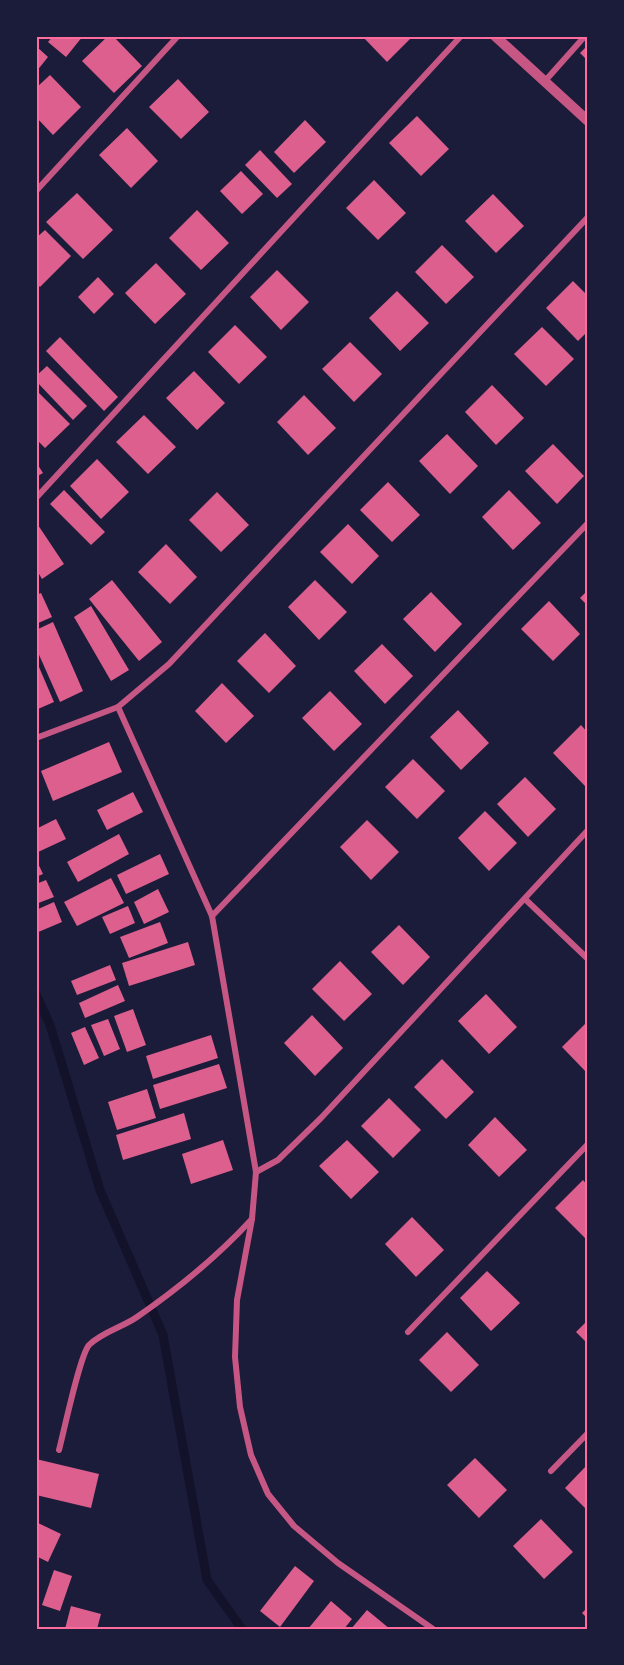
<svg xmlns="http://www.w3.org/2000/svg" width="624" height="1665" font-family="'Space Grotesk',sans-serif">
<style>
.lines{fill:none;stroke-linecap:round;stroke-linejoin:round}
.stream{stroke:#12122b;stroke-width:9}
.building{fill:#dd5f8e}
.minor{stroke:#c65784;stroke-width:6}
.tertiary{stroke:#c65784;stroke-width:10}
.neatline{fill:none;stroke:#ff6b9d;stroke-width:2}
</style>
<rect width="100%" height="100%" fill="#1b1b3a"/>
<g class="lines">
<!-- stream -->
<path class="stream" d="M36 994 50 1025 100 1190 163 1335 207 1580 242 1629"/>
</g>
<!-- building -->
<g class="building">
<path d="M53 36H83L66 57 48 42Z"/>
<path d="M108 36H113L142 66 114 93 82 61Z"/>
<path d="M366 36H413L387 62 364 38Z"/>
<path d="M588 45V61L580 53Z"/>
<path d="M36 46 48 57 36 72Z"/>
<path d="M50 75 81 107 53 135 36 117V88Z"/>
<path d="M178 79 209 112 181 139 149 107Z"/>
<path d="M417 116 449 149 421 176 389 143Z"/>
<path d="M305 120 326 142 294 173 274 152Z"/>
<path d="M127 128 158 161 131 188 99 155Z"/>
<path d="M260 150 292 184 277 198 245 165Z"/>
<path d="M241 171 263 194 242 214 220 191Z"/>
<path d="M374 180 406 213 378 240 346 208Z"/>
<path d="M77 193 113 230 83 259 46 222Z"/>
<path d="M493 194 524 226 496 253 465 221Z"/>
<path d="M197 210 229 243 201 270 169 238Z"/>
<path d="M45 230 71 256 40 287 36 283V238Z"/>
<path d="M442 245 474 277 446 304 415 272Z"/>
<path d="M156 263 186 294 155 324 125 293Z"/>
<path d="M277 270 309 302 281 330 250 297Z"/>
<path d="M98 277 114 294 94 314 78 297Z"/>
<path d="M573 281 588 296V331L578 341 546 308Z"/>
<path d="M397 291 429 323 400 351 369 318Z"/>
<path d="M235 325 267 357 239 384 208 352Z"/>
<path d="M542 327 574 359 546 386 514 354Z"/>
<path d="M60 337 118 397 104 411 46 351Z"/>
<path d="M350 342 382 374 354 402 322 369Z"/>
<path d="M47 366 87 406 73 420 36 381V376Z"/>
<path d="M194 371 225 403 197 430 166 398Z"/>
<path d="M492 385 524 418 496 445 465 412Z"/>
<path d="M36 390 70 424 45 448 36 439Z"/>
<path d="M304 395 336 428 308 455 277 422Z"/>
<path d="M144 415 176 447 148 474 116 442Z"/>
<path d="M447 434 478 466 450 494 419 461Z"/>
<path d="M553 444 584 476 557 504 525 471Z"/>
<path d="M97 459 129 492 101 519 70 486Z"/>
<path d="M36 462 43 473 36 477Z"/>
<path d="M388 482 420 515 392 542 360 510Z"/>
<path d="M64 490 105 532 91 545 50 504Z"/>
<path d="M509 490 541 523 513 550 482 517Z"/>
<path d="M217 492 249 525 221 552 189 520Z"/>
<path d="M36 522 64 564 42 579 36 569Z"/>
<path d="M348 524 379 556 352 584 320 552Z"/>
<path d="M166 544 197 577 170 604 138 572Z"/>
<path d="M112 580 162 642 139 661 89 599Z"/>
<path d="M315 580 347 612 319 640 288 607Z"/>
<path d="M588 590V606L580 598Z"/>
<path d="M431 592 462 624 435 652 403 619Z"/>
<path d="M41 593 52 617 36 624V595Z"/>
<path d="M549 601 580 634 553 661 521 629Z"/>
<path d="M91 606 129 670 111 681 74 617Z"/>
<path d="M53 622 83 691 60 702 36 648V630Z"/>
<path d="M265 633 296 666 269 693 237 661Z"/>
<path d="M382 644 413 676 385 704 354 671Z"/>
<path d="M36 660 54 702 38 709 36 703Z"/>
<path d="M222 683 254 716 226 743 195 711Z"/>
<path d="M330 691 362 724 334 751 302 718Z"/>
<path d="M458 710 489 743 461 770 430 737Z"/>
<path d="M581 725 588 733V782L585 786 553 753Z"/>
<path d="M109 742 122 772 53 801 41 771Z"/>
<path d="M413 759 445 791 417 819 385 787Z"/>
<path d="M525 777 556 809 528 837 497 804Z"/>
<path d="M133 792 143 812 107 830 97 810Z"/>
<path d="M485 811 517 843 489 871 458 838Z"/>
<path d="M56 819 66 839 36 853V829Z"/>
<path d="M367 820 399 852 371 880 340 847Z"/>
<path d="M119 834 129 854 78 882 67 862Z"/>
<path d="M160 854 169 874 126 894 117 875Z"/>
<path d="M36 859 43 874 36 877Z"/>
<path d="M111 878 124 903 77 926 64 902Z"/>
<path d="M46 880 54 897 36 904V884Z"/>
<path d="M158 889 169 912 144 924 134 902Z"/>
<path d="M54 902 62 922 36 933V910Z"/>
<path d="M128 906 135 923 110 934 102 917Z"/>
<path d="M160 922 168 943 129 958 120 937Z"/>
<path d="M399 925 430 957 403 985 371 952Z"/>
<path d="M188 942 195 965 129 986 122 963Z"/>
<path d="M340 961 372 994 344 1021 312 989Z"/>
<path d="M110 965 116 980 77 995 71 981Z"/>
<path d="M118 985 125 1001 85 1018 79 1003Z"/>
<path d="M486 994 517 1027 489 1054 458 1021Z"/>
<path d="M133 1009 146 1045 127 1052 114 1016Z"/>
<path d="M312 1015 343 1048 315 1076 284 1043Z"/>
<path d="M108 1019 120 1049 104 1056 91 1025Z"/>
<path d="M588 1021V1074L562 1047Z"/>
<path d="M85 1027 99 1058 84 1065 71 1033Z"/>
<path d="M211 1035 218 1058 153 1079 146 1056Z"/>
<path d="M442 1059 474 1092 446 1119 414 1087Z"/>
<path d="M219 1064 227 1088 160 1109 153 1085Z"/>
<path d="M147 1089 156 1118 117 1130 108 1102Z"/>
<path d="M389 1098 421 1130 393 1158 361 1126Z"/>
<path d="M184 1113 191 1139 123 1160 116 1135Z"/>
<path d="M495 1117 527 1150 499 1177 468 1145Z"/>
<path d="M223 1140 233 1170 191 1184 182 1154Z"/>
<path d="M347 1140 379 1172 351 1199 319 1166Z"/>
<path d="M583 1180 588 1186 587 1240 555 1208Z"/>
<path d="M412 1217 444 1250 416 1277 385 1244Z"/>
<path d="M487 1271 520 1303 491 1331 460 1298Z"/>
<path d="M588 1320V1344L576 1332Z"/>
<path d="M447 1332 479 1365 451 1392 419 1360Z"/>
<path d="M475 1458 507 1490 479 1518 447 1485Z"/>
<path d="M36 1459 99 1474 91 1508 36 1495Z"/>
<path d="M588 1464V1511L565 1488Z"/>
<path d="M541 1519 573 1552 544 1579 513 1546Z"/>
<path d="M36 1522 61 1534 48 1562 36 1556Z"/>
<path d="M295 1566 314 1581 280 1627 260 1611Z"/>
<path d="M54 1570 72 1576 60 1611 42 1605Z"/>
<path d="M331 1601 352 1619 344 1629H308Z"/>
<path d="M71 1606 101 1614 97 1629H65Z"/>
<path d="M588 1607V1619L582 1613Z"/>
<path d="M367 1610 390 1629H351Z"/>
</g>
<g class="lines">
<!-- minor -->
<g class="minor">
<path d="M545 81 585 36"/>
<path d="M36 191 178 36"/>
<path d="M36 498 461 36"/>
<path d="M118 707 212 916 256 1172 252 1219 237 1300 235 1357 240 1407 251 1455 268 1494 294 1526 338 1563 433 1629"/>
<path d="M36 738 118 707 169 664 588 217"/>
<path d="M525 899 588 959"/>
<path d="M212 916 588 523"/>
<path d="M256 1172 278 1160 321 1118 588 830"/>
<path d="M408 1332 588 1144"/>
<path d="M59 1450C64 1431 80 1355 89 1345 102 1332 123 1327 137 1317 179 1288 217 1257 252 1219"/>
<path d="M551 1471 588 1433"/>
</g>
<!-- tertiary -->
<path class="tertiary" d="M495 36 588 121"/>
</g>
<!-- border -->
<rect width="624" height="1665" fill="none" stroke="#1b1b3a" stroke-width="75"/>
<rect x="38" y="38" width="548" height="1590" class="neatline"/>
</svg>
